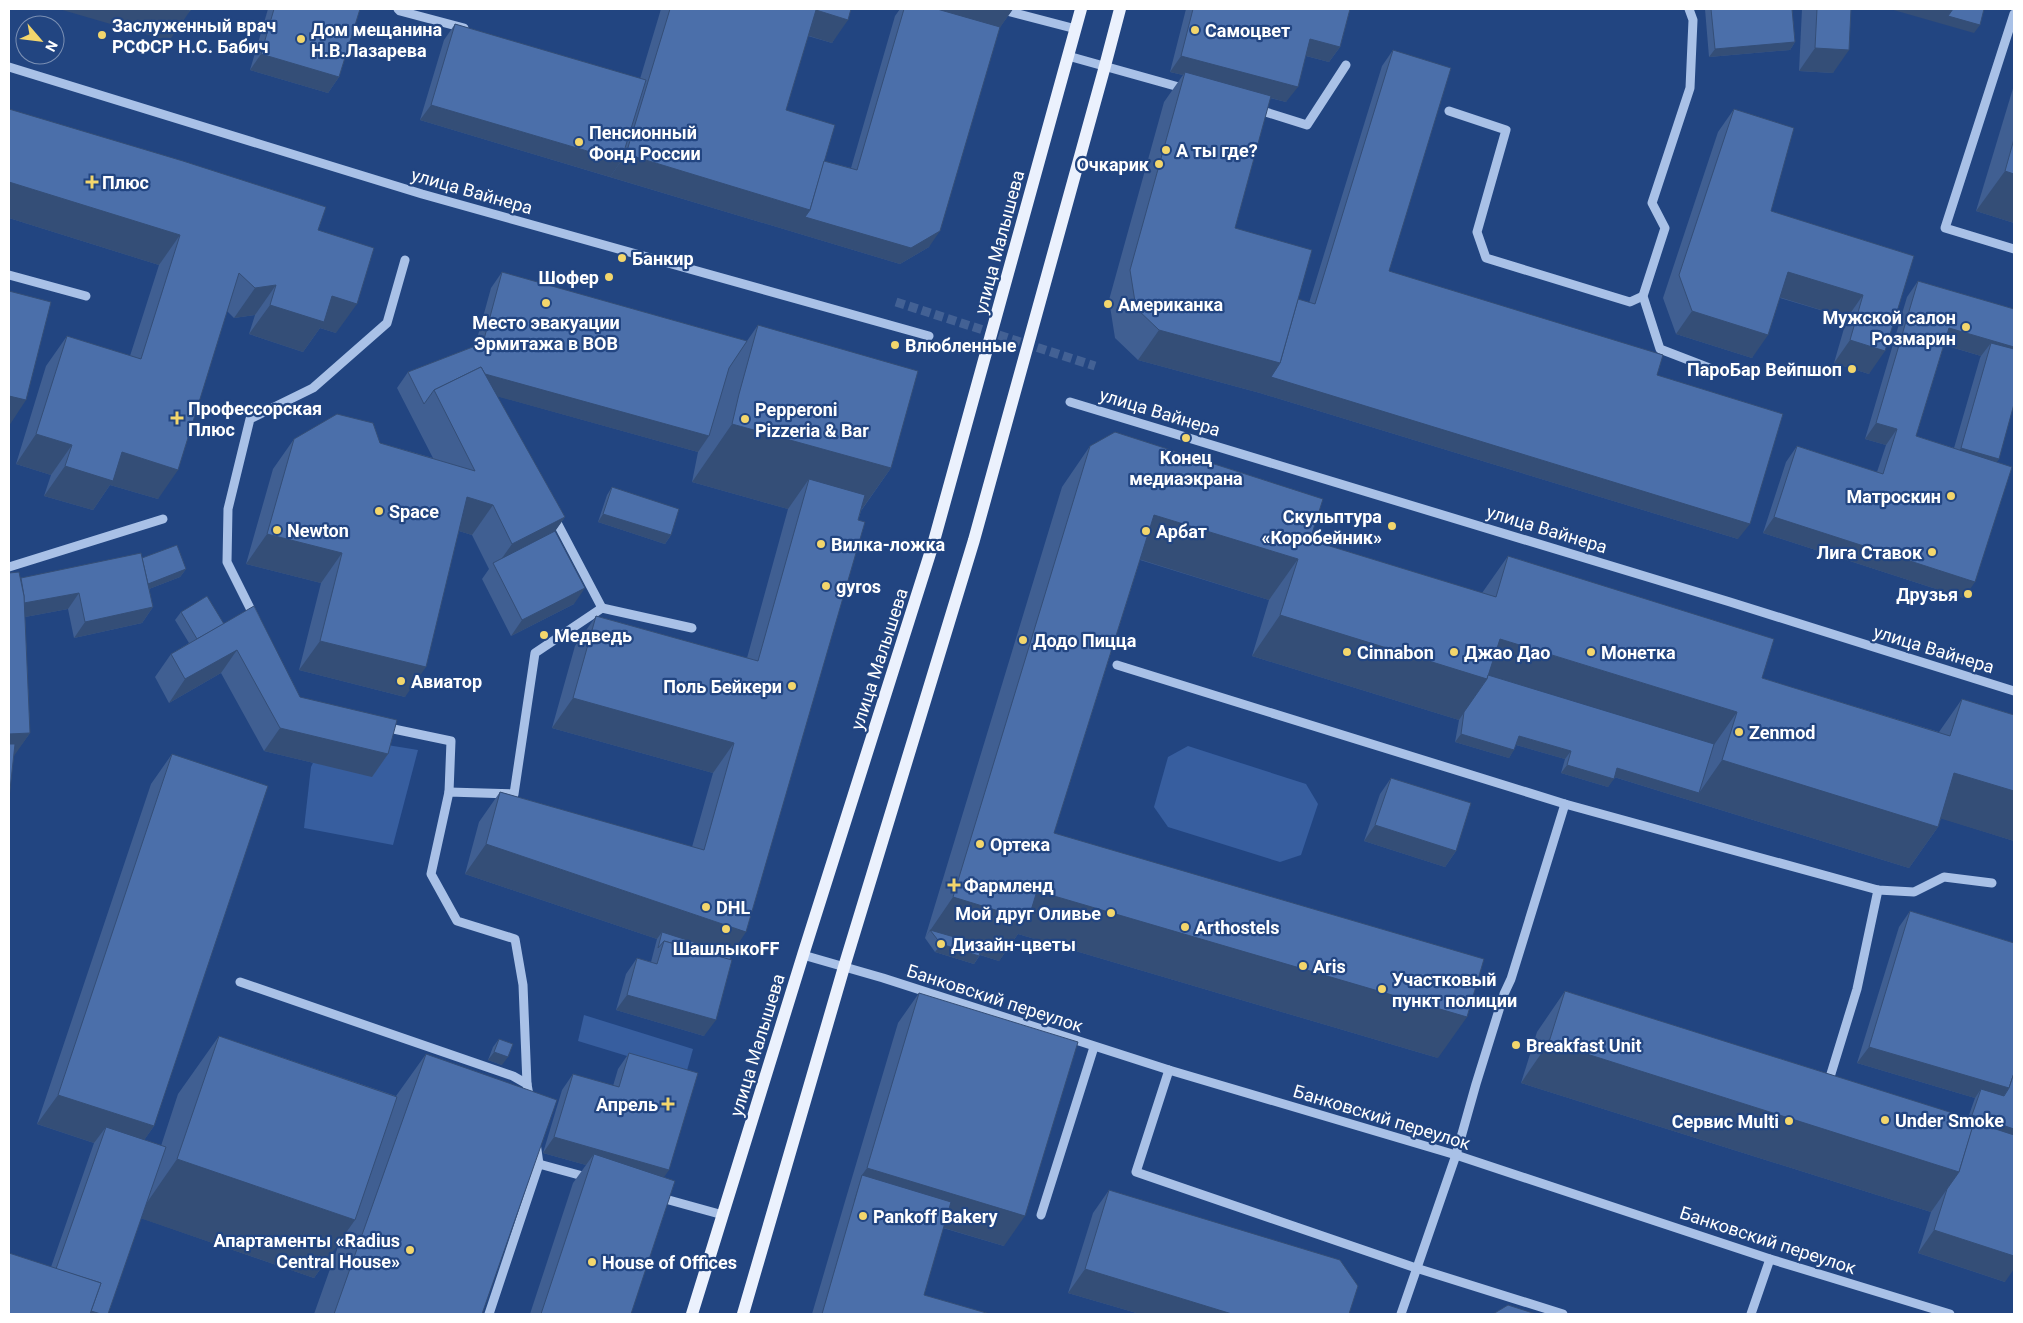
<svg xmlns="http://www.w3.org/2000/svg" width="2023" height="1323" font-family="Roboto,sans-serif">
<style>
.green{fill:#375e9f}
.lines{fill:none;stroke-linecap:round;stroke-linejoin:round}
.minor-tunnel{stroke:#436194;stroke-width:9;stroke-dasharray:9 4.5;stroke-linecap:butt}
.minor{stroke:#a9c1e7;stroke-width:9}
.major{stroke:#ebf1fd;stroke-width:12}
.wall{fill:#405f92;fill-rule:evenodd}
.shaded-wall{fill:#344e77}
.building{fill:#4b6faa;stroke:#344e77}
.poi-dot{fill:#f3d66c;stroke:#224581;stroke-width:2}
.labels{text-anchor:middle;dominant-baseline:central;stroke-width:4.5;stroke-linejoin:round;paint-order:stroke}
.poi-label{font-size:18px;font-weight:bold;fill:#fff;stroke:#224581;text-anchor:start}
.street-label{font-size:18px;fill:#fff;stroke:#224581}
</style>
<rect width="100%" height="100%" fill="#224581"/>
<!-- green -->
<g class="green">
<path d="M326 735 418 750 393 845 304 828 311 767Z"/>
<path d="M1188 746 1306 784 1318 804 1301 855 1280 862 1168 827 1154 807 1168 757Z"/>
<path d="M584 1015 693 1049 686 1074 578 1041Z"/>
</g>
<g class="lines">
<!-- minor-tunnel -->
<path class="minor-tunnel" d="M896 302 1095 366"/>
<!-- minor -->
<g class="minor">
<path d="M398 9 400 11 464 28"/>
<path d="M999 9 1076 29"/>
<path d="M1689 9 1693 20 1690 88 1652 203 1665 228 1643 296 1660 349 1712 369"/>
<path d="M2014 14 1945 228 2014 249"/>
<path d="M1068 56 1186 89"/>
<path d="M9 67 422 194 929 336"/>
<path d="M1256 109 1307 125 1346 65"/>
<path d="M1449 111 1506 130 1477 232 1486 258 1630 302 1643 296"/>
<path d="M9 275 86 296"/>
<path d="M1070 402 1730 602 2014 691"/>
<path d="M9 567 163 519"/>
<path d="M602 608 692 628"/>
<path d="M255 618 227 562 228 509 250 419 313 388 387 323 405 260"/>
<path d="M1117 665 1565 804 1878 890 1914 892 1944 877 1992 883"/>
<path d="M384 727 451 741 449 792"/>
<path d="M803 955 883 978 1169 1070 1456 1155 1770 1259 1950 1314"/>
<path d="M240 982 513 1076 527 1084"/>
<path d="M1169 1070 1136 1172 1416 1268 1563 1314"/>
<path d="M1830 1077 1857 989 1878 890"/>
<path d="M530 1101 527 1084 523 985 515 939 457 921 431 874 449 792 514 794 535 653 602 608 553 515"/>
<path d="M539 1164 590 1178"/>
<path d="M658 1197 723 1215"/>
<path d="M1041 1215 1094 1047"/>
<path d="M489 1314 539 1164 536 1143"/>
<path d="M1401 1314 1456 1155 1476 1084 1504 994 1511 979 1565 804"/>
<path d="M1751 1314 1770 1259"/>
</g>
<!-- major -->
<g class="major">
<path d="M692 1314 803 955 934 541 1081 9"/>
<path d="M743 1314 844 967 974 540 1105 66 1120 9"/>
</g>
</g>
<!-- wall -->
<g class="wall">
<path d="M268 9H360L339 77 328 93 250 70Z"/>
<path d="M661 9H851L832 43 808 36 786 110 824 161 851 168 895 16 900 9H1013L1000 27 929 247 900 264 420 120 444 40 455 24 640 79Z"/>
<path d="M1186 9H1350L1340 47 1329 62 1306 56 1286 102 1270 98 1235 228 1298 299 1309 303 1382 66 1393 50 1389 271 1657 375 1738 539 1260 393 1138 360 1115 338 1109 300 1164 102 1183 75 1170 72Z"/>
<path d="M1705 9H1792L1795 42 1790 50 1709 57Z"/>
<path d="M1802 9H1851L1833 73 1799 71Z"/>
<path d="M2014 85V223L1976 211Z"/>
<path d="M9 109 318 230 336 333 320 328 303 352 249 334 255 315 234 318 227 311 158 499 110 485 93 510 44 496 51 475 16 464 46 366 67 336 130 356 159 265 9 218Z"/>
<path d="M1734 109 1771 211 1914 256 1869 374 1834 363 1847 318 1780 298 1752 358 1676 334 1663 298 1718 132Z"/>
<path d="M502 272 747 341 758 325 891 468 861 511 731 954 704 1036 616 1010 626 974 637 958 651 962 657 939 465 874 479 822 500 792 692 847 713 773 552 728 575 646 596 616 747 658 788 509 692 482 698 452 497 396 565 517 555 531 574 604 511 636 482 579 489 569 472 535 459 531 405 697 299 670 321 583 246 564 273 469 294 439 380 443 433 458 397 388 408 372 475 346 491 288Z"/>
<path d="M1918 281 2014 309 1999 459 1996 462 1964 598 1763 533 1786 462 1797 446 1877 472 1886 445 1865 439 1907 297ZM1944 345 1981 356 1980 358 1954 448 1916 436Z"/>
<path d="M1090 446 1310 540 1482 593 1508 556 1762 678 1939 732 1962 699 2014 715V841L1941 818 1938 827 1909 868 1614 777 1608 787 1561 773 1565 759 1516 745 1509 758 1455 742 1459 720 1252 656 1269 600 1140 560 1054 833 1438 1058 1018 934 999 961 980 955 974 964 935 952 925 938 1062 487Z"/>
<path d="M612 487 671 535 665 544 598 522 607 495Z"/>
<path d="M142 558 186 569 180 577 149 589 153 607 142 623 74 638 68 609 25 617 30 733 13 756 21 578Z"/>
<path d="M181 612 224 624 300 697 388 754 372 777 264 751 221 673 169 703 155 677 171 654 189 643 175 620Z"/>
<path d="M172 754 154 1126 144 1140 161 1146 178 1094 219 1036 396 1096 426 1054 482 1314H314L340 1241 314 1278 141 1218 108 1314 51 1267 94 1143 37 1124 151 784Z"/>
<path d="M1391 778 1456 851 1445 867 1364 841 1380 794Z"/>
<path d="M1910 911 2014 943 2005 1282 1918 1253 1931 1212 1521 1083 1537 1032 1565 991 1968 1118 1975 1098 1857 1063 1899 927Z"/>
<path d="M919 993 1004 1246 943 1228 924 1295 990 1314H812L846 1198 898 1023Z"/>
<path d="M499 1039 502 1065 488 1060 493 1047Z"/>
<path d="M629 1053 664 1177 631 1314H530L573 1183 586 1165 543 1153 562 1090 573 1074 613 1086 618 1069Z"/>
<path d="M1109 1190 1349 1314H1140L1068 1293 1093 1213Z"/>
</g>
<!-- shaded-wall -->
<g class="shaded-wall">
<path d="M59 9H183L190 11 169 41Z"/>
<path d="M925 9H1013L989 43Z"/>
<path d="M1890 9H1953L1980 25 1974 33Z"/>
<path d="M816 10 848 20 832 43 800 33Z"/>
<path d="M1310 39 1340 47 1329 62 1299 54Z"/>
<path d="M1795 42 1790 50 1709 57 1715 49Z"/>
<path d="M1815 48 1849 50 1833 73 1799 71Z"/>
<path d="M261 54 339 77 328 93 250 70Z"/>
<path d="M1181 56 1298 87 1286 102 1184 75 1185 72 1183 75 1170 72Z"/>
<path d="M431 105 621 161 610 177 420 120Z"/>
<path d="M626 154 810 210 940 231 929 247 900 264 610 177Z"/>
<path d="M2005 171 2014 174V223L1976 211Z"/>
<path d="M9 182 180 235 159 265 9 218Z"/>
<path d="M1788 272 1863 295 1847 318 1772 295Z"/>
<path d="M276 285 255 315 234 318 255 288Z"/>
<path d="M332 296 357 304 336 333 320 328 303 352 249 334 270 305Z"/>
<path d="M1692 311 1768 335 1752 358 1676 334Z"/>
<path d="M1949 328 2014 347V366L1991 343 1981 356 1938 343Z"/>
<path d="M1159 330 1280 363 1750 524 1738 539 1260 393 1138 360Z"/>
<path d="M1850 340 1885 351 1869 374 1834 363Z"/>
<path d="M475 371 709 436 698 452 467 388Z"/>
<path d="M9 396 26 400 9 426Z"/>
<path d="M1876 423 1897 429 1886 445 1865 439Z"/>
<path d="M732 424 891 468 850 526 809 479 788 509 692 482Z"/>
<path d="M36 434 72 445 51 475 16 464Z"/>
<path d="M1961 448 1999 459 1988 475 1950 464Z"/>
<path d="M122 452 178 470 158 499 110 485 93 510 44 496 65 466Z"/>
<path d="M467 497 493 505 472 535 446 527Z"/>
<path d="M603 514 671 535 665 544 598 522Z"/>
<path d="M1154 515 1298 559 1269 600 1126 555Z"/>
<path d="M565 517 544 547 495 568 512 544Z"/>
<path d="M1774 517 1975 582 1964 598 1763 533Z"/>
<path d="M267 534 342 553 321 583 246 564Z"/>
<path d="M186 569 180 577 136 594 141 586Z"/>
<path d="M585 588 574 604 511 636 522 620Z"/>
<path d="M79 593 68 609 9 620 19 604Z"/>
<path d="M153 607 142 623 74 638 85 622Z"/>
<path d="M1280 615 1500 639 1737 712 1709 752 1484 683 1459 720 1252 656Z"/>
<path d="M320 641 426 667 405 697 299 670Z"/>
<path d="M237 650 221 673 169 703 185 679Z"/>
<path d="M573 698 734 743 713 773 552 728Z"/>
<path d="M280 728 388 754 372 777 264 751Z"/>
<path d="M30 733 14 756 9 757V734Z"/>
<path d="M1461 734 1514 750 1509 758 1455 742Z"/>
<path d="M1519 736 1571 751 1565 759 1513 744Z"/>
<path d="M1722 760 1938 827 1909 868 1611 776 1617 768 1699 793Z"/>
<path d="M1567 765 1614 779 1608 787 1561 773Z"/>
<path d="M1954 773 2014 791V841L1926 814Z"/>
<path d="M1375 825 1456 851 1445 867 1364 841Z"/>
<path d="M486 844 746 932 726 962 662 932 657 939 465 874Z"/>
<path d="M1037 891 1467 1017 1438 1058 1018 934 999 961 940 942 930 930 925 938 953 897Z"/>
<path d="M941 944 979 956 974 964 935 952Z"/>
<path d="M627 995 716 1020 704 1036 616 1010Z"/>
<path d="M1549 1042 1959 1172 1931 1212 1521 1083Z"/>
<path d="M1869 1047 2009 1088 1998 1104 1981 1089 1975 1098 1857 1063Z"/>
<path d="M494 1052 508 1057 502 1065 488 1060Z"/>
<path d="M58 1095 154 1126 133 1156 106 1127 94 1143 37 1124Z"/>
<path d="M1972 1115 2014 1129V1138L1967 1123Z"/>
<path d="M554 1137 669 1170 658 1186 594 1154 586 1165 543 1153Z"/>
<path d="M177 1159 355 1220 314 1278 137 1217Z"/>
<path d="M867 1168 1025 1216 1004 1246 854 1201 862 1175Z"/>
<path d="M1934 1230 2014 1256V1269L2005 1282 1918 1253Z"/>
<path d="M1085 1269 1232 1314H1140L1068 1293Z"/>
<path d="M47 1296 101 1314H43Z"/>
</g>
<!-- building -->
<g class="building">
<path d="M183 9H191L190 11Z"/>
<path d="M274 9H360L339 77 261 54Z"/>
<path d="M670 9H851L848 20 816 10 786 110 835 125 810 210 626 154Z"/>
<path d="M904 9H937L1000 27 940 231 911 248 805 217 810 210 824 161 857 170Z"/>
<path d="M1193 9H1350L1340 47 1310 39 1298 87 1181 56Z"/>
<path d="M1711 9H1792L1795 42 1715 49Z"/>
<path d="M1817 9H1851L1849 50 1815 48Z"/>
<path d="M1953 9H1984L1980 25 1948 16Z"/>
<path d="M455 24 646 80 621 161 431 105Z"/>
<path d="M1393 50 1451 68 1389 271 1663 355 1657 375 1783 414 1750 524 1271 377 1280 363 1298 299 1315 304Z"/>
<path d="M1185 72 1271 96 1235 228 1312 250 1280 363 1159 330 1136 308 1130 270Z"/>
<path d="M9 109 183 161 326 207 318 230 374 248 357 304 332 296 324 322 270 305 276 285 255 288 239 273 178 470 122 452 113 481 65 466 72 445 36 434 67 336 141 359 180 235 9 182Z"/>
<path d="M1734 109 1794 128 1771 211 1914 256 1885 351 1850 340 1863 295 1788 272 1768 335 1692 311 1679 275Z"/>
<path d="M2014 139V174L2005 171Z"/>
<path d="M502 272 747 341 729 368 709 436 485 374 481 367 434 390 424 404 408 372 483 343Z"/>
<path d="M1918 281 2014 309V347L1949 328 1916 436 2012 467 1975 582 1774 517 1797 446 1883 474 1897 429 1876 423Z"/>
<path d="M9 291 51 302 26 400 9 396Z"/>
<path d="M758 325 918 371 891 468 732 424 739 394Z"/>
<path d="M1991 343 2014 349V404L1999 459 1961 448Z"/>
<path d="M481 367 565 517 512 544 493 505 467 497 426 667 320 641 342 553 267 534 294 439 337 414 373 423 380 443 475 471 434 390Z"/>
<path d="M1115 432 1323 499 1310 540 1496 597 1508 556 1774 639 1762 678 1950 736 1962 699 2014 715V791L1954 773 1938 827 1722 760 1737 712 1500 639 1487 679 1280 615 1298 559 1154 515 1054 833 1484 959 1467 1017 1037 891 1028 920 953 897 1090 446Z"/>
<path d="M809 479 865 495 858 520 865 522 746 932 486 844 500 792 704 850 734 743 573 698 596 616 758 661Z"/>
<path d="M612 487 679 509 671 535 603 514Z"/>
<path d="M555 531 585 588 522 620 493 563Z"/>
<path d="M177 545 186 569 148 584 142 558Z"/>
<path d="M141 553 153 607 85 622 79 593 24 603V596L21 578Z"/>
<path d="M19 572 24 596 30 733 9 734V573Z"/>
<path d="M207 596 224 624 197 639 181 612Z"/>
<path d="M254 606 300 697 397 720 388 754 280 728 237 650 185 679 171 654Z"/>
<path d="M1488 675 1714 744 1699 793 1617 768 1614 779 1567 765 1571 751 1519 736 1514 750 1461 734 1464 712 1487 679Z"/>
<path d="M9 744H15L9 799Z"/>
<path d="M172 754 268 786 154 1126 58 1095Z"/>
<path d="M1391 778 1471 803 1456 851 1375 825Z"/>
<path d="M1910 911 2014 943V1073L2009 1088 1869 1047Z"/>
<path d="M930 930 982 945 979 956 941 944Z"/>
<path d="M662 932 731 954 730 960 664 941 658 948Z"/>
<path d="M664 941 732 960 716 1020 627 995 637 958 657 964Z"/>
<path d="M1565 991 1975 1120 1959 1172 1549 1042Z"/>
<path d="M919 993 1078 1042 1025 1216 867 1168Z"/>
<path d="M219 1036 397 1097 355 1220 177 1159Z"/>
<path d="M499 1039 513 1044 508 1057 494 1052Z"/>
<path d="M629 1053 698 1073 669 1170 554 1137 573 1074 619 1087Z"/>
<path d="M426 1054 557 1100 482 1314H334Z"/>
<path d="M2014 1073V1129L1972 1115 1981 1089 2004 1096 2009 1088Z"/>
<path d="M1974 1122 2014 1135V1256L1934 1230 1947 1189 1959 1172Z"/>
<path d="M106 1127 166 1147 108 1314H101L91 1311 101 1283 56 1269Z"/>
<path d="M594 1154 675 1181 631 1314H541Z"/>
<path d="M862 1175 951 1202 924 1295 990 1314H822Z"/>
<path d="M1109 1190 1340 1260 1358 1286 1349 1314H1232L1085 1269Z"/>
<path d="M9 1253 101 1283 90 1314H9Z"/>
<path d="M1508 1305 1536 1314H1493Z"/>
</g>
<!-- markers -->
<g class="poi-dot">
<circle cx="1195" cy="30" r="5"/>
<circle cx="102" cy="35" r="5"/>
<circle cx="301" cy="39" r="5"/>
<circle cx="579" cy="142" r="5"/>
<circle cx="1166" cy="150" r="5"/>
<circle cx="1159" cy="164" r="5"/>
<path d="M89.5 174.5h5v5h5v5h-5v5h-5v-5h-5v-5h5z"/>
<circle cx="622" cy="258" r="5"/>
<circle cx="609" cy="277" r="5"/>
<circle cx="546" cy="303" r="5"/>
<circle cx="1108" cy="304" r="5"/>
<circle cx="1966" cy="327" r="5"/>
<circle cx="895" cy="345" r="5"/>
<circle cx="1852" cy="369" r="5"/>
<path d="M174.5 410.5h5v5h5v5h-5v5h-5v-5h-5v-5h5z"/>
<circle cx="745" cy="419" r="5"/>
<circle cx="1186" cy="438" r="5"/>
<circle cx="1951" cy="496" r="5"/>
<circle cx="379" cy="511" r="5"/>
<circle cx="1392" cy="526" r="5"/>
<circle cx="277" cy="530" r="5"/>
<circle cx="1146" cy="531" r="5"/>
<circle cx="821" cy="544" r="5"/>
<circle cx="1932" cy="552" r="5"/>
<circle cx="826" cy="586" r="5"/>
<circle cx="1968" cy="594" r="5"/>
<circle cx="544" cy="635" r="5"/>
<circle cx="1023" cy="640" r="5"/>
<circle cx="1347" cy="652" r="5"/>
<circle cx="1454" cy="652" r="5"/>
<circle cx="1591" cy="652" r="5"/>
<circle cx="401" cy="681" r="5"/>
<circle cx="792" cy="686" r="5"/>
<circle cx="1739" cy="732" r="5"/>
<circle cx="980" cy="844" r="5"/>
<path d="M951.5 877.5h5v5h5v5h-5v5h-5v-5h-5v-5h5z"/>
<circle cx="706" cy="907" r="5"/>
<circle cx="1111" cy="913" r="5"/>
<circle cx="1185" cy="927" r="5"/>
<circle cx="726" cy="929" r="5"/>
<circle cx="941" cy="944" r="5"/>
<circle cx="1303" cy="966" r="5"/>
<circle cx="1382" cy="989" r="5"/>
<circle cx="1516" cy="1045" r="5"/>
<path d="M665.5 1096.5h5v5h5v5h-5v5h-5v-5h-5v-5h5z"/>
<circle cx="1885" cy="1120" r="5"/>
<circle cx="1789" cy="1121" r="5"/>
<circle cx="863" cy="1216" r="5"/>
<circle cx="410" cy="1250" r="5"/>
<circle cx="592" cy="1262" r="5"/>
</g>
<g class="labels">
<!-- poi labels -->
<g class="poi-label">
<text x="112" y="25">Заслуженный врач<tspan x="112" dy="21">РСФСР Н.С. Бабич</tspan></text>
<text x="311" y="29">Дом мещанина<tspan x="311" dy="21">Н.В.Лазарева</tspan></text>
<text x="1205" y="30">Самоцвет</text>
<text x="589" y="132">Пенсионный<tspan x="589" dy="21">Фонд России</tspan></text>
<text x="1176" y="150">А ты где?</text>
<text x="1149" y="164" text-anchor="end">Очкарик</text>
<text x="102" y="182">Плюс</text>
<text x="632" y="258">Банкир</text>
<text x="599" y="277" text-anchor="end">Шофер</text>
<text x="1118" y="304">Американка</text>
<text x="1956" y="317" text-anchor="end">Мужской салон<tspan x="1956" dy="21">Розмарин</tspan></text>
<text x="546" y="322" text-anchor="middle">Место эвакуации<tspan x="546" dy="21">Эрмитажа в ВОВ</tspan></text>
<text x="905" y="345">Влюбленные</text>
<text x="1842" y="369" text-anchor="end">ПароБар Вейпшоп</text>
<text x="188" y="408">Профессорская<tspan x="188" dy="21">Плюс</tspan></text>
<text x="755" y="409">Pepperoni<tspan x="755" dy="21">Pizzeria &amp; Bar</tspan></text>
<text x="1186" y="457" text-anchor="middle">Конец<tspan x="1186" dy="21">медиаэкрана</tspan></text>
<text x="1941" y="496" text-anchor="end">Матроскин</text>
<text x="389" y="511">Space</text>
<text x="1382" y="516" text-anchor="end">Скульптура<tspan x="1382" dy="21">«Коробейник»</tspan></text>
<text x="287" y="530">Newton</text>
<text x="1156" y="531">Арбат</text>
<text x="831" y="544">Вилка-ложка</text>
<text x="1922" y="552" text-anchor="end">Лига Ставок</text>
<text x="836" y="586">gyros</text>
<text x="1958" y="594" text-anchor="end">Друзья</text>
<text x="554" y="635">Медведь</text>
<text x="1033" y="640">Додо Пицца</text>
<text x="1357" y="652">Cinnabon</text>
<text x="1464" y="652">Джао Дао</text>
<text x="1601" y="652">Монетка</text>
<text x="411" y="681">Авиатор</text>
<text x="782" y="686" text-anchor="end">Поль Бейкери</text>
<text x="1749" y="732">Zenmod</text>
<text x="990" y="844">Ортека</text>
<text x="964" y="885">Фармленд</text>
<text x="716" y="907">DHL</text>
<text x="1101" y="913" text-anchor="end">Мой друг Оливье</text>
<text x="1195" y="927">Arthostels</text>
<text x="951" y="944">Дизайн-цветы</text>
<text x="726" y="948" text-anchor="middle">ШашлыкоFF</text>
<text x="1313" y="966">Aris</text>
<text x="1392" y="979">Участковый<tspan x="1392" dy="21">пункт полиции</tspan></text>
<text x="1526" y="1045">Breakfast Unit</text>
<text x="658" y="1104" text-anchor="end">Апрель</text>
<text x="1895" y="1120">Under Smoke</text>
<text x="1779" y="1121" text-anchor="end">Сервис Multi</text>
<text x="873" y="1216">Pankoff Bakery</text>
<text x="400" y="1240" text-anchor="end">Апартаменты «Radius<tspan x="400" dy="21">Central House»</tspan></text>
<text x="602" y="1262">House of Offices</text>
</g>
<!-- street labels -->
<g class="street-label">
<text transform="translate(472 191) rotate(16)">улица Вайнера</text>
<text transform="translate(999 242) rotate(-75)">улица Малышева</text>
<text transform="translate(1160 412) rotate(17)">улица Вайнера</text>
<text transform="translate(1547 529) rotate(17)">улица Вайнера</text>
<text transform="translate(1934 649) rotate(17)">улица Вайнера</text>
<text transform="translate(879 659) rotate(-72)">улица Малышева</text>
<text transform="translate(995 998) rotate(18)">Банковский переулок</text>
<text transform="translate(757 1045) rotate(-73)">улица Малышева</text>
<text transform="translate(1382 1117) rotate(17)">Банковский переулок</text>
<text transform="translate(1768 1240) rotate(18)">Банковский переулок</text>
</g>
</g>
<!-- border -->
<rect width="2023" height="1323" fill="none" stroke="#ffffff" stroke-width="20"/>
<!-- north arrow -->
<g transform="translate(40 40) rotate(118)"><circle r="24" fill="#224581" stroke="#7a8fb3"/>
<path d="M0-4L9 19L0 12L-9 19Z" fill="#f3d66c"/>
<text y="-8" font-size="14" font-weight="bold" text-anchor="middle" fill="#ffffff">N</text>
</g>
</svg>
